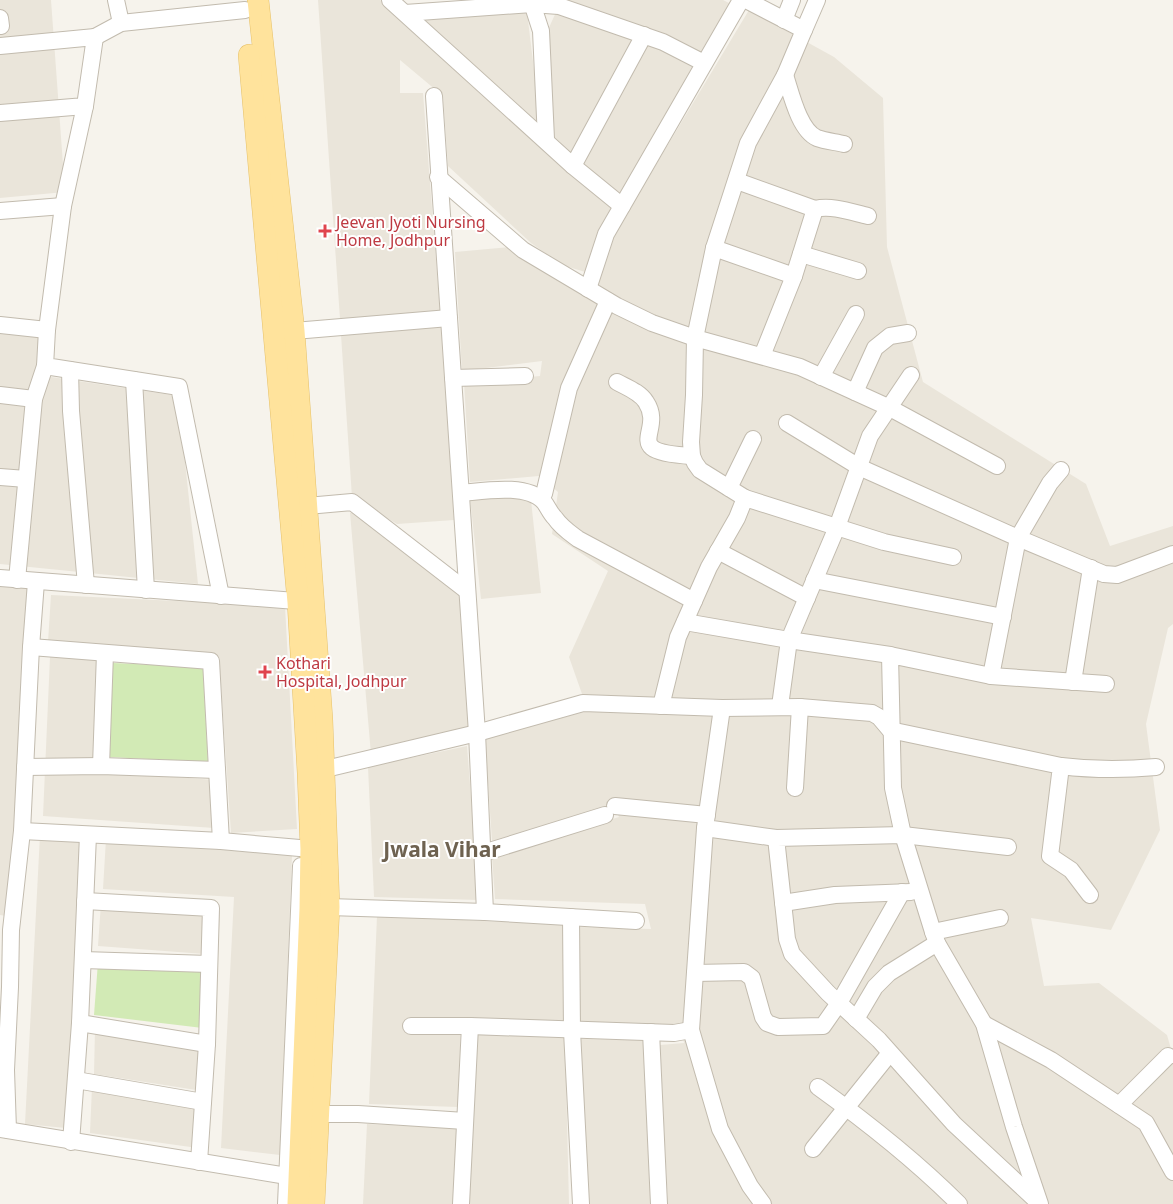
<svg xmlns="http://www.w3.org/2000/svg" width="1173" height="1204" font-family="'Noto Sans',sans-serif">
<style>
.residential{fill:#eae5da}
.green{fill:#d2eab5}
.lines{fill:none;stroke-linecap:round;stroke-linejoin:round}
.minor-casing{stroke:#c2bbae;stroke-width:18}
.major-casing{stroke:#e6c16a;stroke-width:22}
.minor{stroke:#fff;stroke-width:16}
.major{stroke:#ffe39c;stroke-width:21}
.health-dot{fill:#e0444e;stroke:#fff;stroke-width:2}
.labels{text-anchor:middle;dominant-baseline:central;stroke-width:4;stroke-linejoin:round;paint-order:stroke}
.health-label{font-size:16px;fill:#be3a42;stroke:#fff;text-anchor:start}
.district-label{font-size:21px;font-weight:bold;fill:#6e6250;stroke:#fff}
</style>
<rect width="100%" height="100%" fill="#f6f3ec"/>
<!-- residential -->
<g class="residential">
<path d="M0 0H51L65 192 0 198Z"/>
<path d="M318 0H380L403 17 614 208 592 274 562 265 531 243 448 166 443 96 400 60V93H423L440 311 340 319Z"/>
<path d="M568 0H723L733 5 704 56 666 37Z"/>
<path d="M558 8 637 39 571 158 550 138 546 34Z"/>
<path d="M749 10 834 57 883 98 887 247 923 382 1086 484 1110 546 1173 526V624L1168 628 1146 724 1160 830 1111 930 1031 918 1044 986 1099 983 1167 1035 1173 1056V1204H668L660 1045 684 1043 680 1026 579 1023V927L651 929 645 904 495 899 492 856 619 817 614 806 492 841 485 738 588 711 569 657 608 571 552 534 558 492 539 476 470 482 464 383 540 376 542 361 462 371 455 252 511 247 597 289 610 241Z"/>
<path d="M527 12 541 128 416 17Z"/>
<path d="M647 40 696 65 621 200 579 165Z"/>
<path d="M443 327 454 520 397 524 352 497 341 335Z"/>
<path d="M0 330 39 335 38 375 178 396 198 584 0 564Z"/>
<path d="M530 491 541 593 481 599 470 498Z"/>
<path d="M357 512 460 596 469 729 371 754 350 513Z"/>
<path d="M0 586 38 587 19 918 0 915Z"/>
<path d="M51 595 285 606 297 829 231 833 219 656 48 642Z"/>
<path d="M50 657 98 660 94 771 215 780 214 828 43 816Z"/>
<path d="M467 746 479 900 374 897 368 767Z"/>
<path d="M40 835 92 839 76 1129 25 1124Z"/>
<path d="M106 839 292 856 280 1155 221 1148 234 897 103 889Z"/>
<path d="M101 903 220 911 218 955 98 946Z"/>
<path d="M377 916 565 925 564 1023 461 1021 458 1107 369 1104Z"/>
<path d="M95 1029 213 1045 209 1092 94 1074Z"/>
<path d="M478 1034 565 1038 569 1204H469Z"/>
<path d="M581 1039 646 1040 654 1204H587Z"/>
<path d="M92 1087 209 1105 205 1149 90 1133Z"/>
<path d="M367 1124 458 1128 455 1204H363Z"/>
</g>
<!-- green -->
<g class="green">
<path d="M113 663 203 667 208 762 109 757Z"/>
<path d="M98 962 215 972 211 1029 94 1015Z"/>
</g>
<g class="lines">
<!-- minor casing -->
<g class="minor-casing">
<g id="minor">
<path d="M116 0 121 23"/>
<path d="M390 0 573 166 622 206"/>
<path d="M531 0 541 31 546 139"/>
<path d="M405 13 532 4 559 6 663 42 704 63"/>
<path d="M0 18 1 26"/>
<path d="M784 20 792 0"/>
<path d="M804 30 817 0"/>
<path d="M95 37 121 23 245 10"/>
<path d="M0 46 95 37 85 106 0 113"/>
<path d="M785 75C791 93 799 130 817 138 825 141 836 142 844 144"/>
<path d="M434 96 477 733 485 912"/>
<path d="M85 106 63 206 47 330 45 366 179 387 221 596"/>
<path d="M573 166 644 35"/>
<path d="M438 177 523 250 617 306 652 323 695 338 800 367 890 408 997 466"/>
<path d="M737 181 815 209 794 276 762 356"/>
<path d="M815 209C832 205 851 212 868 216"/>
<path d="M0 211 63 206"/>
<path d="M714 248 794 276"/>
<path d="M801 254 858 271"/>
<path d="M588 289 606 234 741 0"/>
<path d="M0 325 47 330"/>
<path d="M294 331 449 318"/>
<path d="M70 370 71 411 86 585"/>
<path d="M821 377 856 314"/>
<path d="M453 378 525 376"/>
<path d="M134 380 146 590"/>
<path d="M617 382C626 387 640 392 646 402 666 432 617 452 692 456"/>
<path d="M855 392 875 348 890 336 908 333"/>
<path d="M0 395 34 399"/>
<path d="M787 423 859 467 1018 538 991 676 890 655 893 788 903 835 933 932 937 943 984 1024 1014 1127 1040 1204"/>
<path d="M1061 470 1050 483 1018 538 1104 574 1117 575 1173 554"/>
<path d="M0 477 26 479"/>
<path d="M729 488 753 439"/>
<path d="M461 493C484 491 527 483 544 502 548 507 550 513 555 518 561 527 570 533 578 539L694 601"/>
<path d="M544 494 569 388 608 301"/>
<path d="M745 498 700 470 695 463 692 456 691 442 694 395 695 338 714 248 748 143 785 75 804 30 746 0"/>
<path d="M307 506 352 502 467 591"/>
<path d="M718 551 807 598"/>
<path d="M0 578 309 602"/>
<path d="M17 580 34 399 45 366"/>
<path d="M814 580 1003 617"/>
<path d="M685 622 789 640 890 655"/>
<path d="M31 647 211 661 221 841"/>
<path d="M991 676 1106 684"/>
<path d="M1073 682 1091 568"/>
<path d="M661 706 678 637 709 567 737 518 745 498 884 542 953 557"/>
<path d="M780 706 789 640 837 527 870 436 911 375"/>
<path d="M722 708 705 828 776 838"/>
<path d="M101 766 105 653"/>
<path d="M1061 766C1093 770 1124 770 1156 767"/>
<path d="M25 767 101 766 217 770"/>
<path d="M313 772 477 733 583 703 722 708 800 707 872 713 879 717 890 730 1061 766 1050 856 1071 870 1090 895"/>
<path d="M795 788 800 707"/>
<path d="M615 806 707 815"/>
<path d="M22 831 221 841 311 849"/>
<path d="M1008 847 903 835 776 838 787 939 792 954 828 993 879 1040 954 1124 1038 1202"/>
<path d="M483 853 605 815"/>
<path d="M85 901 211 908 207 1044 199 1162"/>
<path d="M783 903 835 895 911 892"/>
<path d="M329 907 485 912 636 921"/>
<path d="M571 917 572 1031 581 1204"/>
<path d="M933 932 1000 918"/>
<path d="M83 960 209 964"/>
<path d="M695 973 744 972 752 978 763 1017 767 1023 778 1027 823 1026 839 1003 902 892"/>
<path d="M856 1019 875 987 889 973 937 943"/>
<path d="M80 1023 207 1044"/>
<path d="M984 1024 1051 1060 1146 1123 1173 1172"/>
<path d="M411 1026H470L674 1033 691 1030 720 1129 750 1186 763 1204"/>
<path d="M691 1030 705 828"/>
<path d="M651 1032 659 1204"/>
<path d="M76 1080 203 1102"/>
<path d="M818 1087C868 1123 916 1161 959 1204"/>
<path d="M1119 1105 1168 1056"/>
<path d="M319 1114H358L465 1121"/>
<path d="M0 1129 287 1176 296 1175"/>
<path d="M8 1130 6 1070 10 987 11 930 22 831 31 647 36 582"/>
<path d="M71 1142 80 1023 88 835"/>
<path d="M813 1149 890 1053"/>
<path d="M286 1204 301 866"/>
<path d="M461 1204 470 1026"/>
</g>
</g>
<!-- major casing -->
<g class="major-casing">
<g id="major">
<path d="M258 0 294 331 322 719 329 907 314 1204"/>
<path d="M249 55 298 602 308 773 311 849 310 909 298 1204"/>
</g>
</g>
<!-- minor -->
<use href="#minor" class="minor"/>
<!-- major -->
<use href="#major" class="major"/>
</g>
<!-- markers -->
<g class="health-dot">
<path d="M322.5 223.5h5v5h5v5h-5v5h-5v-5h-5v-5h5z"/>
<path d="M262.5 664.5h5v5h5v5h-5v5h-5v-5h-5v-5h5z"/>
</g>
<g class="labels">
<!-- health labels -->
<g class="health-label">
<text x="336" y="222">Jeevan Jyoti Nursing<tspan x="336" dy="18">Home, Jodhpur</tspan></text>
<text x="276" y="663">Kothari<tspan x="276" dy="18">Hospital, Jodhpur</tspan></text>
</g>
<!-- district labels -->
<g class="district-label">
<text x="442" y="849">Jwala Vihar</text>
</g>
</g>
</svg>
